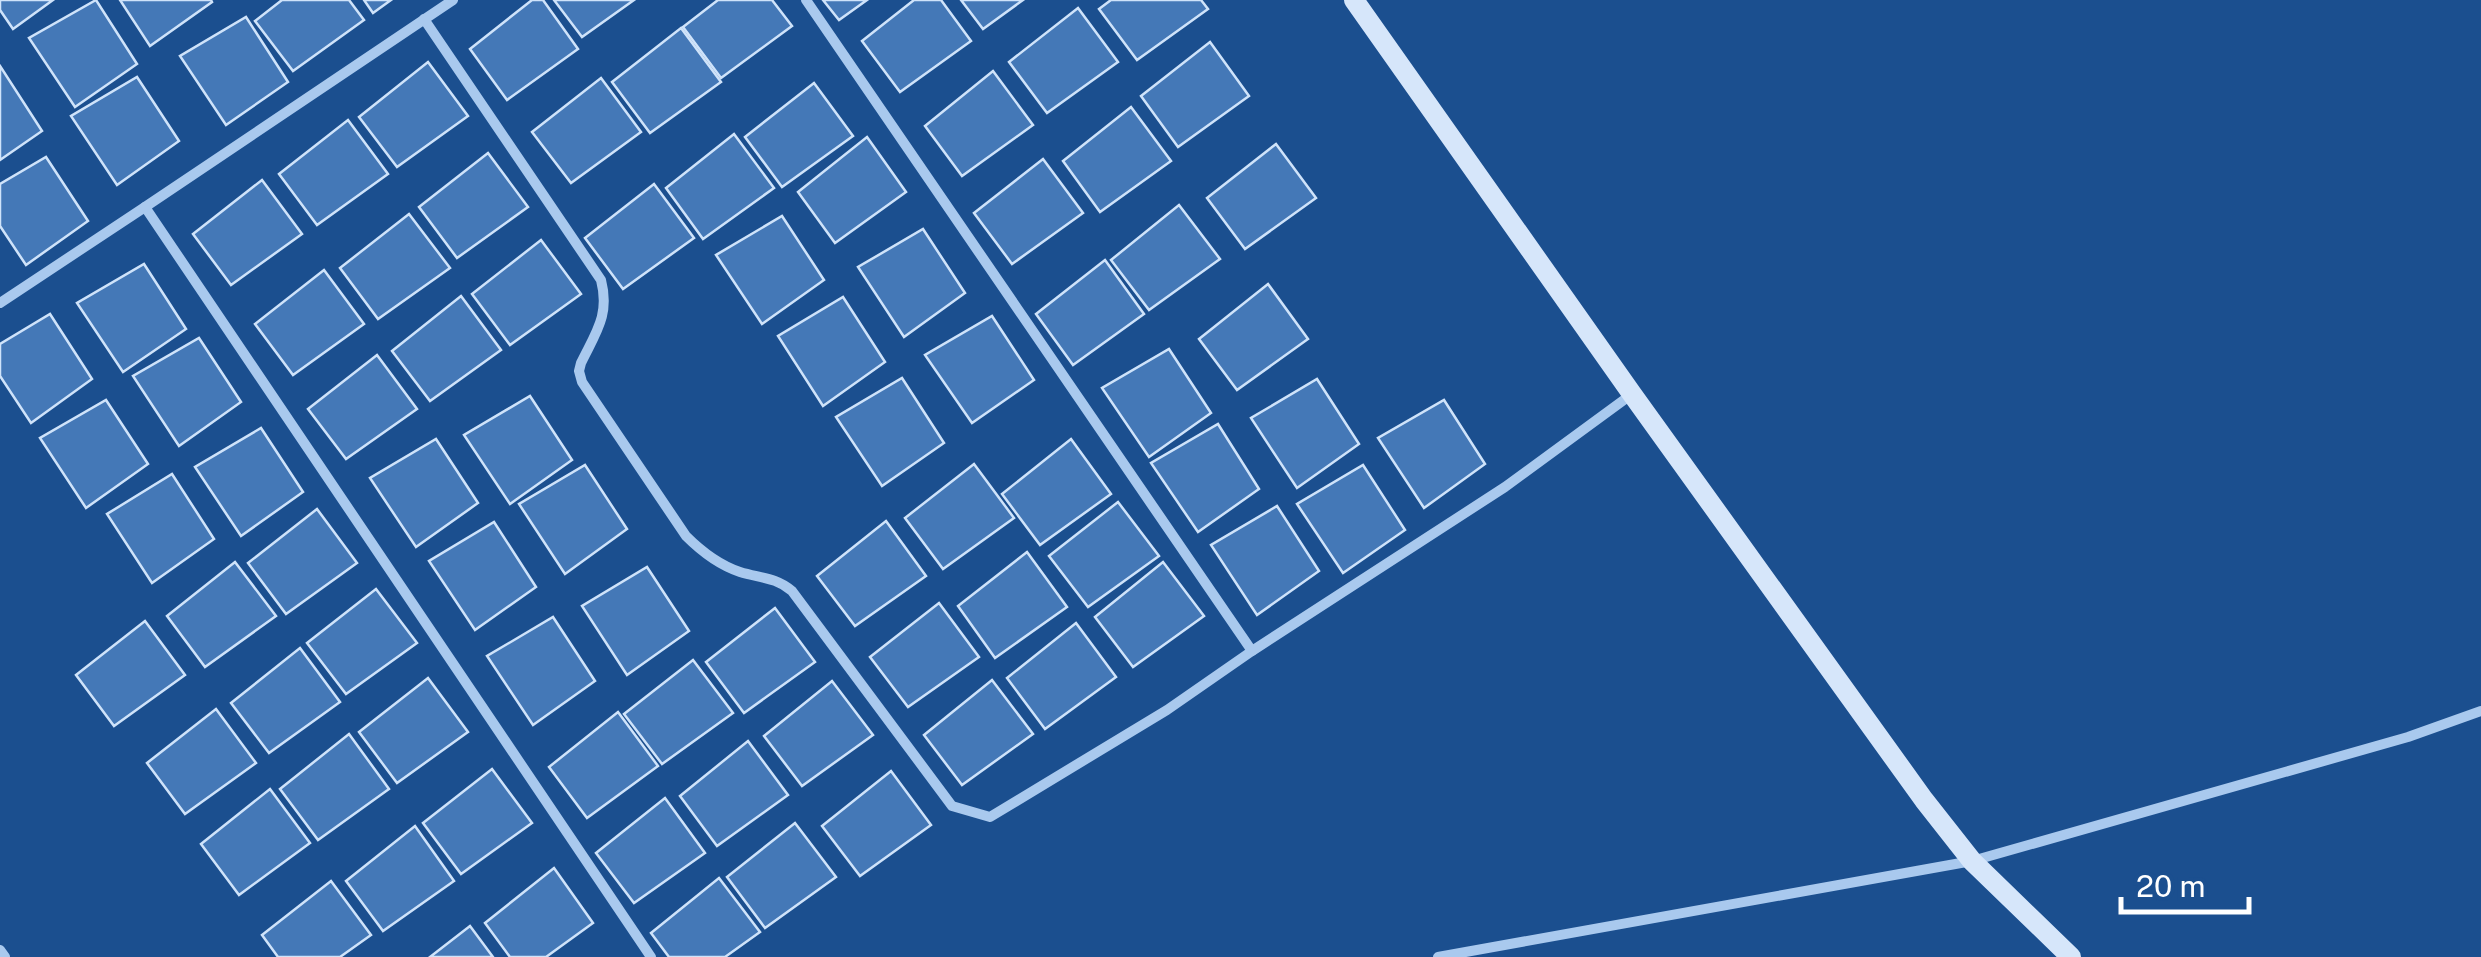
<svg xmlns="http://www.w3.org/2000/svg" width="2481" height="957" font-family="'Public Sans',sans-serif">
<style>
.building{fill:#4478b7;stroke:#cfe3fa;stroke-width:2.5}
.lines{fill:none;stroke-linecap:round;stroke-linejoin:round}
.street{stroke:#a9c9ee;stroke-width:10}
.secondary{stroke:#d6e6fa;stroke-width:20}
</style>
<rect width="100%" height="100%" fill="#1b4f8f"/>
<!-- building -->
<g class="building">
<path d="M0 0H53L13 29 0 10Z"/>
<path d="M96 0 137 64 75 107 29 38Z"/>
<path d="M120 0H211L212 2 150 46Z"/>
<path d="M282 0H349L364 20 293 71 255 21Z"/>
<path d="M364 0H391L373 13Z"/>
<path d="M532 0H543L578 49 507 100 470 49Z"/>
<path d="M554 0H634L582 37Z"/>
<path d="M718 0H772L792 26 721 78 683 27Z"/>
<path d="M823 0H867L839 20Z"/>
<path d="M914 0H941L971 41 900 92 862 41Z"/>
<path d="M961 0H1023L983 29Z"/>
<path d="M1111 0H1201L1208 9 1137 60 1099 9Z"/>
<path d="M1078 8 1118 62 1047 113 1009 62Z"/>
<path d="M246 17 288 82 226 125 180 56Z"/>
<path d="M681 28 721 82 650 133 612 82Z"/>
<path d="M1210 42 1249 96 1178 147 1141 96Z"/>
<path d="M428 62 468 116 397 167 359 117Z"/>
<path d="M0 66 42 131 0 160Z"/>
<path d="M993 71 1033 125 962 176 925 126Z"/>
<path d="M137 77 179 141 117 185 71 116Z"/>
<path d="M601 78 641 132 571 183 532 132Z"/>
<path d="M814 83 853 136 782 187 745 137Z"/>
<path d="M1131 107 1171 161 1100 212 1063 161Z"/>
<path d="M348 120 388 174 317 225 279 174Z"/>
<path d="M734 134 774 188 703 239 666 188Z"/>
<path d="M867 137 906 192 835 243 798 192Z"/>
<path d="M1276 144 1316 198 1245 249 1207 198Z"/>
<path d="M488 153 528 207 457 258 419 207Z"/>
<path d="M46 157 88 221 26 265 0 226V184Z"/>
<path d="M1043 159 1083 213 1012 264 974 213Z"/>
<path d="M262 180 302 234 231 285 193 234Z"/>
<path d="M654 184 694 238 623 289 585 238Z"/>
<path d="M1179 205 1220 259 1149 310 1111 260Z"/>
<path d="M409 214 450 268 378 319 340 268Z"/>
<path d="M782 216 824 280 762 324 716 255Z"/>
<path d="M923 229 965 293 904 337 858 267Z"/>
<path d="M541 240 581 294 510 345 472 294Z"/>
<path d="M1105 260 1144 314 1073 365 1036 314Z"/>
<path d="M144 264 186 329 123 372 77 303Z"/>
<path d="M324 270 364 324 293 375 255 324Z"/>
<path d="M1268 284 1308 339 1237 390 1199 339Z"/>
<path d="M461 296 501 350 430 401 392 351Z"/>
<path d="M843 297 885 362 823 406 778 336Z"/>
<path d="M50 314 92 379 31 423 0 376V344Z"/>
<path d="M992 316 1034 380 972 423 925 355Z"/>
<path d="M199 338 241 402 179 446 133 376Z"/>
<path d="M1169 349 1211 413 1149 457 1102 388Z"/>
<path d="M377 355 417 409 346 459 308 409Z"/>
<path d="M902 378 944 443 882 486 836 417Z"/>
<path d="M1317 379 1359 444 1297 488 1251 418Z"/>
<path d="M530 396 572 460 510 504 464 435Z"/>
<path d="M106 400 148 464 86 508 40 438Z"/>
<path d="M1444 400 1485 464 1424 508 1378 438Z"/>
<path d="M1218 424 1259 489 1198 532 1151 463Z"/>
<path d="M261 428 303 492 241 536 195 467Z"/>
<path d="M436 439 478 503 416 547 370 478Z"/>
<path d="M1071 439 1111 494 1040 545 1002 494Z"/>
<path d="M974 464 1014 518 943 569 905 518Z"/>
<path d="M585 465 627 529 565 574 519 504Z"/>
<path d="M1363 465 1405 530 1343 573 1297 504Z"/>
<path d="M172 474 214 539 152 583 107 514Z"/>
<path d="M1118 502 1159 556 1088 607 1049 556Z"/>
<path d="M1277 506 1319 571 1257 615 1211 545Z"/>
<path d="M317 509 357 563 286 614 248 563Z"/>
<path d="M886 521 926 576 855 626 817 576Z"/>
<path d="M494 522 536 587 475 630 429 561Z"/>
<path d="M1027 552 1067 607 995 658 958 606Z"/>
<path d="M235 562 276 616 205 667 167 616Z"/>
<path d="M1163 562 1204 616 1133 667 1095 617Z"/>
<path d="M647 567 689 631 627 675 582 606Z"/>
<path d="M376 589 417 643 346 694 307 643Z"/>
<path d="M939 603 979 657 908 707 870 657Z"/>
<path d="M775 608 815 662 744 713 706 662Z"/>
<path d="M553 617 595 681 533 725 487 656Z"/>
<path d="M145 621 185 675 114 726 76 675Z"/>
<path d="M1076 623 1116 677 1045 729 1007 678Z"/>
<path d="M300 648 340 702 269 753 231 703Z"/>
<path d="M693 660 733 713 662 764 624 714Z"/>
<path d="M428 678 468 732 397 783 359 732Z"/>
<path d="M992 680 1033 734 962 785 924 735Z"/>
<path d="M832 681 873 735 802 786 764 736Z"/>
<path d="M216 709 256 763 185 814 147 763Z"/>
<path d="M618 712 658 766 587 818 549 767Z"/>
<path d="M349 734 389 789 318 840 280 789Z"/>
<path d="M748 741 788 795 717 846 680 796Z"/>
<path d="M492 769 532 823 461 874 423 823Z"/>
<path d="M891 771 931 825 860 876 822 826Z"/>
<path d="M270 789 310 843 239 895 201 844Z"/>
<path d="M665 798 705 853 634 903 596 853Z"/>
<path d="M795 823 836 877 765 928 727 877Z"/>
<path d="M415 826 454 881 383 931 346 881Z"/>
<path d="M554 868 593 923 546 957H510L485 923Z"/>
<path d="M719 878 760 932 725 957H669L651 933Z"/>
<path d="M331 881 371 935 340 957H278L262 935Z"/>
<path d="M470 926 493 957H430Z"/>
</g>
<g class="lines">
<!-- street -->
<g class="street">
<path d="M453 0 145 207 651 957"/>
<path d="M806 0 1252 651"/>
<path d="M424 19 601 280C610 315 596 332 581 363L579 371 582 382 686 536C701 551 719 565 740 572 759 578 776 577 792 591L952 806 990 817 1167 710 1252 651 1505 487 1632 394"/>
<path d="M0 303 145 207"/>
<path d="M0 950 5 957"/>
<path d="M1438 957 1972 861 2408 737 2481 711"/>
</g>
<!-- secondary -->
<path class="secondary" d="M1354 0 1632 394 1924 800 1972 861 2071 957"/>
</g>
<!-- scale -->
<path d="M2121 897v15h128v-15" fill="none" stroke="#ffffff" stroke-width="5"/>
<text x="2136" y="897" font-size="30" fill="#ffffff" stroke="#1b4f8f" stroke-width="8" paint-order="stroke">20 m</text>
</svg>
